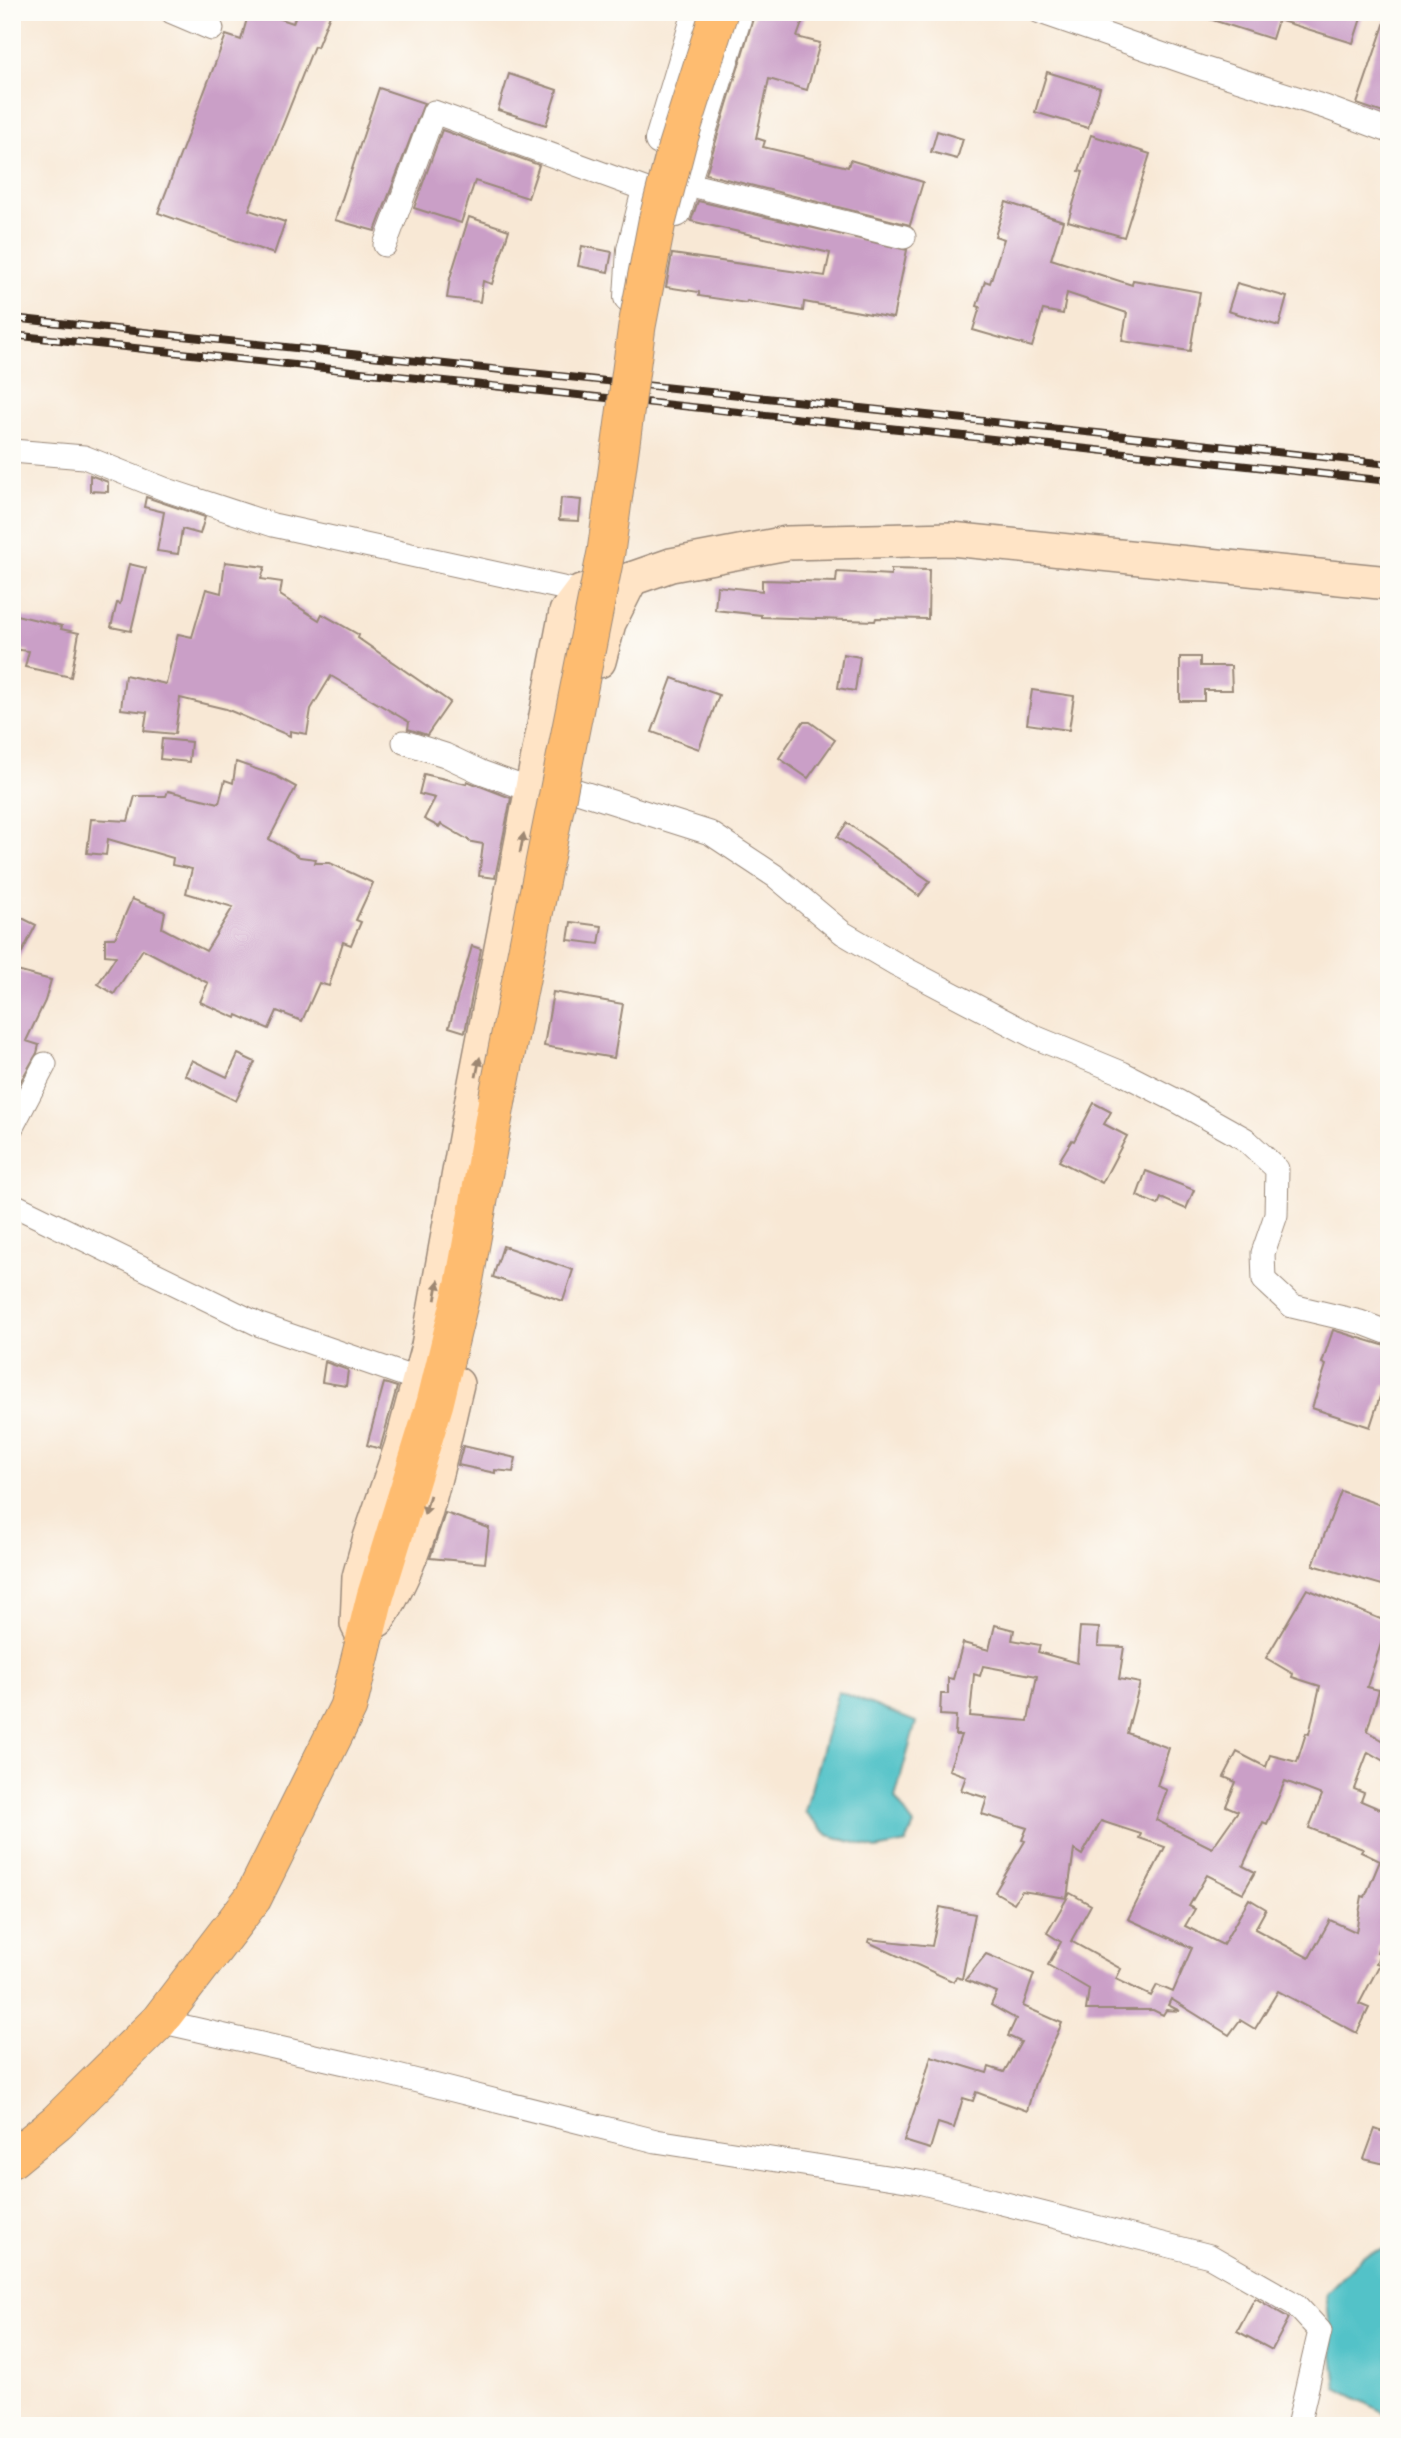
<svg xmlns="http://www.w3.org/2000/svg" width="1401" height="2438" font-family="Pangolin,sans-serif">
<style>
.water{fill:#53c2c8;stroke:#477673;stroke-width:2}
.building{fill:#ca9fc7;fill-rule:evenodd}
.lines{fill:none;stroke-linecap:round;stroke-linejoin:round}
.minor-casing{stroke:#9a897a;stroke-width:25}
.tertiary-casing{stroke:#9a897a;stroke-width:32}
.secondary-casing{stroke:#9a897a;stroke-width:36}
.primary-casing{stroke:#9a897a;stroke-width:39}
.minor{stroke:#fff;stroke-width:23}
.tertiary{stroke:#fff;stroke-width:30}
.secondary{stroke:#ffe4c6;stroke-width:33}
.primary{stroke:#febc70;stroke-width:37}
.rail-casing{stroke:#3b2a1e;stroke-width:8}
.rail{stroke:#fdfcf7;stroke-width:5;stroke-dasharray:16;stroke-linecap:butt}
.primary-bridge-casing{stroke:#9a897a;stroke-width:39;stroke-linecap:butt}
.primary-bridge{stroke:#febc70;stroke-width:37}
.oneway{fill:#9d8772}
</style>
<rect width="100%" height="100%" fill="#fdfcf7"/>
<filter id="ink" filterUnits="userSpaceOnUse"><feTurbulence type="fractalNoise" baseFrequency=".0143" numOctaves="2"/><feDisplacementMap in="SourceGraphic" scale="14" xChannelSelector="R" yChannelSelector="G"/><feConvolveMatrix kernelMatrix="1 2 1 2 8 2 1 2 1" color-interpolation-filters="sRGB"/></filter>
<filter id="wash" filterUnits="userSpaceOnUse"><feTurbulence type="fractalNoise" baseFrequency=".00686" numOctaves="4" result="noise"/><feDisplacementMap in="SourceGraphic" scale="28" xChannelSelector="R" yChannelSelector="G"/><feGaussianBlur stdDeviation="1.57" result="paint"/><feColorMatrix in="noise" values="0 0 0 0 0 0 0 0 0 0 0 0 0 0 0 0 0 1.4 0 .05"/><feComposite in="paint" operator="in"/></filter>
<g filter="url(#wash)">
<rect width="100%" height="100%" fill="#f8e8d5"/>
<!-- water -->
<g class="water">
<path d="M838 1691 916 1722 895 1798 914 1825 906 1843 876 1849 828 1835 805 1812Z"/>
<path d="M1389 2248V2415L1337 2388 1326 2293 1363 2256Z"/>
</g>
<g id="blocks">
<!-- building -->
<g class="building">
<path d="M249 12H260L293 23 297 12H331L317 47 314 46 249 210 285 222 274 254 158 213 226 35 241 40Z"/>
<path d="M755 12H806L797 37 820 43 807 90 769 79 756 138 765 141 763 147 848 167 850 160 923 182 910 225 706 174Z"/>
<path d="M1200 12H1363L1353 43 1278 20 1272 39 1200 16Z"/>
<path d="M1386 19H1389V115L1357 104Z"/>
<path d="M1047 72 1100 88 1088 128 1035 112Z"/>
<path d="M509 74 557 90 546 125 498 110Z"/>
<path d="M379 88 424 103 375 231 335 220Z"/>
<path d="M442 130 539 165 528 198 475 181 461 223 414 208Z"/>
<path d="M937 131 963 139 957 159 931 152Z"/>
<path d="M1091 135 1150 154 1124 237 1068 221 1083 172 1079 171Z"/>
<path d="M698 201 907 250 893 318 804 302 803 311 747 301 746 303 699 296V292L666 287 672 254 825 276 830 253 691 221Z"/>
<path d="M1006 202 1063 221 1051 259 1132 285 1133 280 1200 292 1190 351 1122 341 1127 313 1067 293 1063 314 1043 310 1032 347 973 330 980 307 977 306 985 281 990 283 1004 239 995 236Z"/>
<path d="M469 217 509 230 492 284 483 281 480 302 447 298 450 278Z"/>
<path d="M582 246 612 252 608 272 578 266Z"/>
<path d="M1237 283 1287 297 1279 326 1228 311Z"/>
<path d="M90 475 108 482V492L90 491Z"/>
<path d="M146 497 205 517 200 534 182 529 178 554 157 551 164 512 144 507Z"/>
<path d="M561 498 581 500 579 521 559 520Z"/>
<path d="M225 562 265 567 261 579 282 582 280 595 319 620 322 614 359 635 358 638 450 702 427 735 408 729 409 722 331 676 311 709 307 734 290 731V736L226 709 180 698 175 734 144 731 147 712 121 709 125 675 166 684 178 634 192 637 206 589 221 593Z"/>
<path d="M129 564 146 568 131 631 111 627 117 603 120 604Z"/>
<path d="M891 569 929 570 928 619 876 618 875 621 761 617V615L715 610 717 586 762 591V580L836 582 837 572 891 575Z"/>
<path d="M12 614 62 626 61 629 79 633 71 677 25 667 29 651 12 649Z"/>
<path d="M843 654 860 657 855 691 838 688Z"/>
<path d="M1180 657H1200V666H1231L1232 690H1204V701H1180Z"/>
<path d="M672 678 719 695 699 749 652 732Z"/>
<path d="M1032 690 1074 696 1069 730 1027 724Z"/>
<path d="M803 722H810L835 740 808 778 779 758Z"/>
<path d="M162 739 191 742 189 762 160 759Z"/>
<path d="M236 762 276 776 296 787 269 839 300 857 316 859 315 863H330L373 883 356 920 361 922 351 945 343 942 329 986 319 983 302 1021 277 1011 269 1029 237 1015 236 1018 200 1002 208 983 143 949 114 994 98 984 116 956 105 955V938H115L132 899 165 912 162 928 206 951 233 907 186 893 192 869 172 865 173 858 108 839 106 855 87 853 91 819 128 821 135 796H166L168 791 219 803 225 780 233 783Z"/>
<path d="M424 774 466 784 467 781 511 798 495 878 479 876 483 844 472 842 441 824 439 827 424 819 435 798 419 794Z"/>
<path d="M847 823 930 881 919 896 837 837Z"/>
<path d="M12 913 36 925 13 970 51 980 45 1001 26 1041 39 1045 37 1053 12 1096Z"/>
<path d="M571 922 602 926 599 944 568 940Z"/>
<path d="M472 946 481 949 465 1032 449 1027Z"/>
<path d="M553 992 623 1004 614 1058 544 1046Z"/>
<path d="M238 1054 255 1062 236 1101 185 1075 192 1060 227 1077Z"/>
<path d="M1094 1103 1111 1112 1104 1124 1127 1136 1102 1183 1059 1161 1072 1140 1074 1141Z"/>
<path d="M1146 1171 1194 1190 1186 1209 1161 1198 1158 1205 1137 1196Z"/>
<path d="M503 1246 573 1270 563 1301 493 1277Z"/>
<path d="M1333 1330 1389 1347V1386L1384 1384 1370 1427 1312 1408 1326 1365 1322 1363Z"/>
<path d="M325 1362 348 1370 346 1386 322 1382Z"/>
<path d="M384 1383 397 1387 380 1449 367 1445Z"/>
<path d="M463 1446 516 1458 513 1472 495 1470V1473L458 1465Z"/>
<path d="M1341 1491 1389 1508V1587L1313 1565Z"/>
<path d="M445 1513 489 1528 485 1563 430 1558Z"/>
<path d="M1307 1589 1388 1622 1367 1687 1379 1690 1367 1731 1389 1744V1764L1368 1752 1354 1789 1364 1793 1361 1801 1389 1813V1913L1377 1952 1380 1953 1376 1963 1380 1964 1359 2004 1369 2008 1357 2033 1278 1991 1255 2029 1240 2020 1229 2035 1171 1999 1168 2005 1180 2011 1166 2010 1163 2015 1153 2010H1086L1089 1989 1048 1965 1061 1942 1047 1933 1070 1893 1091 1905 1071 1941 1121 1969 1116 1979 1151 1996 1157 1985 1173 1992 1192 1948 1128 1919 1165 1847 1139 1838 1141 1834 1101 1821 1082 1855 1074 1850 1067 1898 1022 1891 1014 1903 995 1892 1025 1841 1022 1840 1027 1828 982 1814 987 1798 961 1790 966 1776 949 1770 961 1735H955L956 1716 940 1715 941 1694H948V1678L953 1679 963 1643 989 1650 995 1625 1014 1630 1012 1640 1040 1645 1038 1652 1077 1663 1080 1627 1099 1628 1098 1646 1124 1647 1119 1679 1140 1683 1127 1733 1169 1748 1157 1786 1167 1790 1156 1820 1212 1848 1238 1811 1226 1806 1236 1782 1224 1777 1237 1752 1266 1767 1270 1755 1297 1762 1306 1733 1309 1734 1320 1686 1292 1677 1293 1674 1266 1658ZM983 1666 1037 1676 1028 1721 970 1716 974 1674 980 1676ZM1285 1781 1322 1795 1309 1828 1363 1849 1361 1852 1380 1861 1365 1897 1362 1896 1356 1932 1330 1920 1309 1958 1255 1929 1266 1909 1249 1899 1223 1945 1185 1926 1195 1909 1189 1906 1207 1875 1243 1893 1255 1872 1243 1866 1263 1822 1267 1824Z"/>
<path d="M940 1907 975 1914 962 1979 956 1977 954 1982 868 1942 869 1939 932 1946Z"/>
<path d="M986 1954 1034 1974 1023 2006 1062 2023 1035 2083 1027 2111 976 2092 973 2101 963 2098 954 2128 938 2123 930 2149 904 2141 923 2085 931 2056 987 2073 989 2067 1004 2072 1021 2042 1008 2036 1016 2019 991 2005 997 1992 965 1980Z"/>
<path d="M1375 2129 1389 2134V2165L1364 2159Z"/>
<path d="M1255 2298 1289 2318 1272 2350 1237 2331Z"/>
</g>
</g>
</g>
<g filter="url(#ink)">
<use href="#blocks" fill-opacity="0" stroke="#9a897a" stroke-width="2"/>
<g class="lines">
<!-- minor casing -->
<g class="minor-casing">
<g id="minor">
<path d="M172 12 212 29"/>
<path d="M1040 12 1202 68 1325 107 1389 131"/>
<path d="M671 180 904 237"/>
<path d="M385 245 434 112 647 190"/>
<path d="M12 451 84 457 167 490 273 525 581 592"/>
<path d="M404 742 445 755 481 772 517 785 571 789 710 833 775 876 843 933 896 964 1037 1038 1122 1073 1179 1102 1245 1139 1277 1169 1276 1215 1263 1253 1264 1280 1292 1306 1360 1322 1389 1333"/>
<path d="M12 1127 45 1064"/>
<path d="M12 1204 260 1325 419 1380"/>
<path d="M159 2021 354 2065 656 2141 919 2182 1210 2256 1296 2305 1320 2331 1298 2426"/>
</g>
</g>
<!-- tertiary casing -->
<g class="tertiary-casing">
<g id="tertiary">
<path d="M660 140 698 12"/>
<path d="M676 212 738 12"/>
<path d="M629 297 632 250 645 198"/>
</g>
</g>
<!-- secondary casing -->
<g class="secondary-casing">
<g id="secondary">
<path d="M599 661 609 623 631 579"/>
<path d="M378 1620C424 1550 438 1463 457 1384"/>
<path d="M361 1632 357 1624 359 1577 369 1541 401 1447 428 1346 474 1088 566 612 581 592 631 579 671 565 787 543 951 539 1389 583"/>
</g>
</g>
<!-- primary casing -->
<g class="primary-casing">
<path id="primary" d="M12 2159 57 2122 159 2021 253 1898 348 1707 375 1597 435 1403 464 1283 497 1100"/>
</g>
<!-- minor -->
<use href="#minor" class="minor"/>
<!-- tertiary -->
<use href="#tertiary" class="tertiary"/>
<!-- secondary -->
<use href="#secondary" class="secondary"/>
<!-- primary -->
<use href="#primary" class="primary"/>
<!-- rail casing -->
<g class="rail-casing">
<g id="rail">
<path d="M12 318 1389 464"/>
<path d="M12 335 1389 481"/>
</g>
</g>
<!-- rail -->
<use href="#rail" class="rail"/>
<!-- primary-bridge casing -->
<g class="primary-bridge-casing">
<path id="primary-bridge" d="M497 1100 606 552 637 326 657 222 677 145 719 12"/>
</g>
<!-- primary-bridge -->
<use href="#primary-bridge" class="primary-bridge"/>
</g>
<!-- one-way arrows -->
<defs><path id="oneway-solid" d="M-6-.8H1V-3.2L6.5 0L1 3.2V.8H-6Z" transform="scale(1.75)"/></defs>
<g class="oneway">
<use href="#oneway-solid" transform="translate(522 843) rotate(-79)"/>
<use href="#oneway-solid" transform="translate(478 1067) rotate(-79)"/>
<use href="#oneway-solid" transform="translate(437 1290) rotate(-80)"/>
<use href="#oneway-solid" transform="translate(427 1505) rotate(106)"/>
</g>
</g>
<!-- margin -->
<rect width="1401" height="2438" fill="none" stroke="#fdfcf7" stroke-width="42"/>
</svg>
